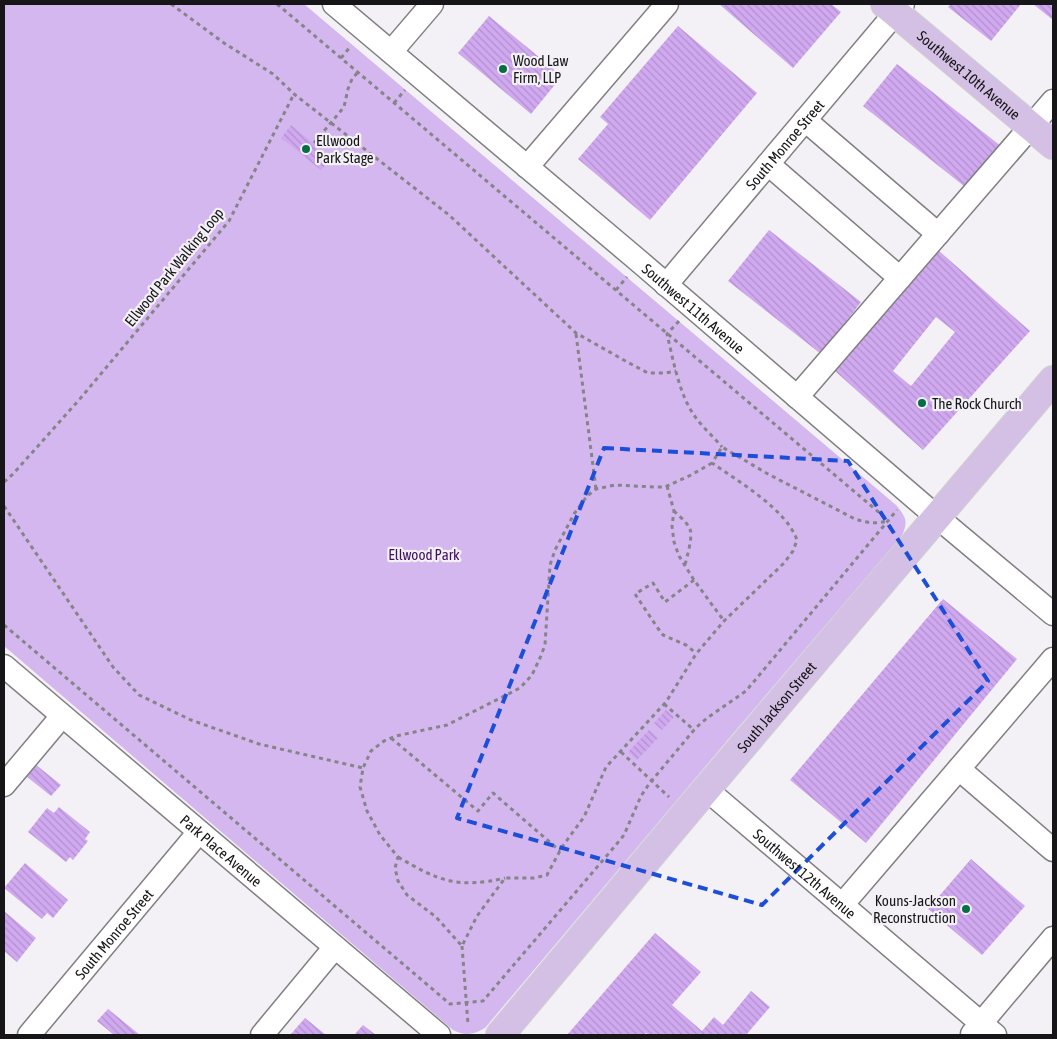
<svg xmlns="http://www.w3.org/2000/svg" width="1057" height="1039" font-family="'Asap Condensed',sans-serif">
<style>
.green{fill:#d5b7f0}
.building{fill:url(#building-back-hatch);fill-rule:evenodd}
.lines{fill:none;stroke-linecap:round;stroke-linejoin:round}
.minor-casing{stroke:#817f83;stroke-width:25}
.major-casing{stroke:#d0d0d1;stroke-width:30}
.path{stroke:#858487;stroke-width:3;stroke-dasharray:4 4;stroke-linecap:butt}
.minor{stroke:#fff;stroke-width:22}
.major{stroke:#d4bfe5;stroke-width:28}
.marked{fill:none;stroke:#1d4ed8;stroke-width:4;stroke-dasharray:10 6;stroke-linejoin:round}
.poi-dot{fill:#056e46;stroke:#f3f1f5;stroke-width:2}
.labels{text-anchor:middle;dominant-baseline:central;stroke-width:4.5;stroke-linejoin:round;paint-order:stroke}
.poi-label{font-size:15px;fill:#161517;stroke:#f3f1f5;text-anchor:start}
.street-label{font-size:15px;fill:#161517;stroke:#f3f1f5}
.park-label{font-size:15px;fill:#440e62;stroke:#f3f1f5}
</style>
<defs>
<pattern id="building-back-hatch" width="6" height="6" patternUnits="userSpaceOnUse" patternTransform="scale(1.25)"><rect width="6" height="6" fill="#d0a9f0"/><path d="M-1 5l2 2M0 0l6 6M5-1l2 2" fill="none" stroke="#b291cd"/></pattern>
</defs>
<rect width="100%" height="100%" fill="#f3f1f5"/>
<!-- green -->
<path class="green" d="M4 4H304L896 505C906 517 909 522 901 537L726 742 485 1028C473 1035 465 1036 453 1030L4 646Z"/>
<!-- building -->
<g class="building">
<path d="M719 4H831L841 12 793 68Z"/>
<path d="M951 4H1021L991 41 948 7Z"/>
<path d="M1033 4H1053V20Z"/>
<path d="M489 16 562 76 531 114 458 53Z"/>
<path d="M678 26 757 93 650 220 578 159 608 124 600 117Z"/>
<path d="M897 64 1002 147 969 190 863 106Z"/>
<path d="M291 125 332 158 321 170 281 138Z"/>
<path d="M769 230 861 302 821 354 728 281Z"/>
<path d="M938 250 1030 331 923 450 835 371ZM936 317 955 332 911 386 893 371Z"/>
<path d="M943 599 1017 659 866 843 790 780Z"/>
<path d="M666 710 674 717 662 730 654 723Z"/>
<path d="M649 730 658 738 637 760 628 752Z"/>
<path d="M35 764 61 785 51 796 26 776Z"/>
<path d="M59 807 90 832 85 839 88 841 73 860 70 857 66 862 28 832 47 808 54 813Z"/>
<path d="M971 859 1025 906 982 955 928 909Z"/>
<path d="M25 863 68 900 53 918 47 913 42 919 4 888Z"/>
<path d="M4 911 36 938 17 962 4 951Z"/>
<path d="M655 933 701 972 672 1005 702 1031 714 1017 723 1025 751 991 770 1007 746 1035H649L646 1033 644 1035H567Z"/>
<path d="M108 1009 140 1035H114L97 1021Z"/>
<path d="M305 1018 326 1035H290Z"/>
<path d="M363 1025 376 1035H354Z"/>
</g>
<g class="lines">
<!-- minor casing -->
<g class="minor-casing">
<g id="minor">
<path id="s1" d="M334 4 640 262 937 517 1053 614"/>
<path d="M391 52 432 4"/>
<path d="M805 120 938 234"/>
<path d="M768 164 900 278"/>
<path d="M527 167 667 4"/>
<path id="s2" d="M666 285 903 4"/>
<path d="M797 397 1053 101"/>
<path id="s3" d="M4 666 439 1035"/>
<path d="M959 769 1053 850"/>
<path d="M4 785 62 716"/>
<path id="s4" d="M706 789 995 1035"/>
<path d="M842 905 1053 659"/>
<path d="M972 1034 1053 938"/>
<path id="s5" d="M29 1035 199 832"/>
<path d="M262 1035 335 947"/>
</g>
</g>
<!-- major casing -->
<g class="major-casing">
<g id="major">
<path id="s6" d="M885 4 1053 145"/>
<path id="s7" d="M500 1035 686 813 1053 380"/>
</g>
</g>
<!-- path -->
<g class="path">
<path d="M171 4 224 43 273 74 294 94 449 215 576 333 629 363 648 373H665L676 371"/>
<path d="M277 4 888 520"/>
<path d="M341 58 351 46"/>
<path d="M394 103 405 90"/>
<path d="M314 143 344 107 348 89 352 79 358 72"/>
<path d="M616 290 627 277"/>
<path d="M679 321 667 334C673 359 679 394 694 415 701 426 713 436 722 447"/>
<path d="M576 334 596 489"/>
<path d="M712 463 691 475 665 487H654L615 485 596 489 587 496 574 514 555 550 550 565 545 645 540 658 532 675 520 688 447 725 396 736 384 741 371 751 363 768 360 787 367 811 380 835 398 857 395 868 398 881 407 895 436 917 462 946 477 916 505 878H534L547 875 562 847 584 817 606 767 666 702 696 654 724 621 784 563 793 551 797 540C786 509 739 482 712 463L722 447 768 474 855 519C867 523 876 524 888 521"/>
<path d="M4 482 13 474 79 400 229 221 294 94"/>
<path d="M667 486 674 511 672 526 674 542 679 556 694 580 724 621"/>
<path d="M4 506 113 667 139 695 191 720 259 744 363 768"/>
<path d="M674 511C679 516 687 522 690 529 693 538 687 556 685 565"/>
<path d="M694 580 665 602 653 583 635 594 657 627 663 635 686 645 696 653"/>
<path d="M4 625 450 1004 483 1001 615 846 624 835 641 796 649 784 694 730 701 723 710 716 746 691 897 510"/>
<path d="M664 704 694 730"/>
<path d="M391 738 478 811 493 793 560 851"/>
<path d="M621 752 669 797"/>
<path d="M398 857C439 881 458 889 505 878"/>
<path d="M462 946 468 1024"/>
</g>
<!-- minor -->
<use href="#minor" class="minor"/>
<!-- major -->
<use href="#major" class="major"/>
</g>
<!-- marked area -->
<path class="marked" d="M604 448 848 461 988 681 762 905 457 818Z"/>
<!-- markers -->
<g class="poi-dot">
<circle cx="503" cy="69" r="5"/>
<circle cx="306" cy="149" r="5"/>
<circle cx="922" cy="403" r="5"/>
<circle cx="966" cy="909" r="5"/>
</g>
<g class="labels">
<!-- poi labels -->
<g class="poi-label">
<text x="513" y="60">Wood Law<tspan x="513" dy="17">Firm, LLP</tspan></text>
<text x="316" y="140">Ellwood<tspan x="316" dy="17">Park Stage</tspan></text>
<text x="932" y="403">The Rock Church</text>
<text x="956" y="900" text-anchor="end">Kouns-Jackson<tspan x="956" dy="17">Reconstruction</tspan></text>
</g>
<!-- street labels -->
<g class="street-label">
<text stroke="none"><textPath href="#s6" startOffset="110">Southwest 10th Avenue</textPath></text>
<text stroke="none"><textPath href="#s2" startOffset="184">South Monroe Street</textPath></text>
<text transform="translate(174 267) rotate(-51)">Ellwood Park Walking Loop</text>
<text stroke="none"><textPath href="#s1" startOffset="471">Southwest 11th Avenue</textPath></text>
<text stroke="none"><textPath href="#s7" startOffset="429">South Jackson Street</textPath></text>
<text stroke="none"><textPath href="#s3" startOffset="285">Park Place Avenue</textPath></text>
<text stroke="none"><textPath href="#s4" startOffset="130">Southwest 12th Avenue</textPath></text>
<text stroke="none"><textPath href="#s5" startOffset="132">South Monroe Street</textPath></text>
</g>
<!-- park labels -->
<g class="park-label">
<text x="424" y="554">Ellwood Park</text>
</g>
</g>
<!-- border -->
<rect width="1057" height="1039" fill="none" stroke="#161517" stroke-width="10"/>
</svg>
